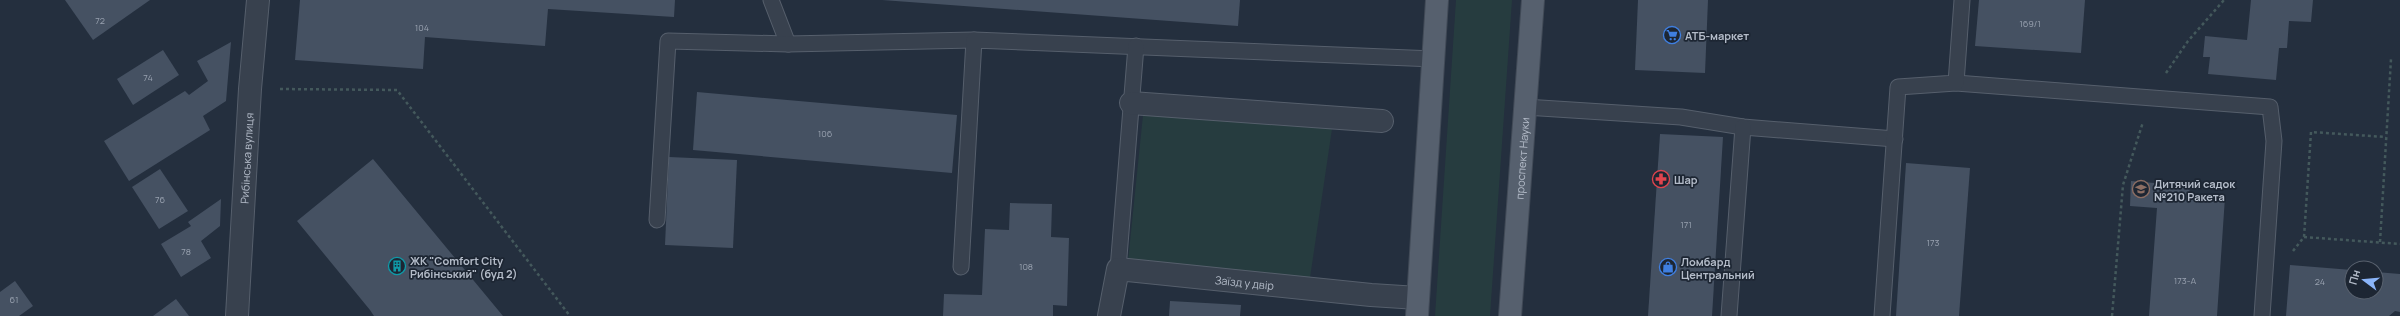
<svg xmlns="http://www.w3.org/2000/svg" width="2400" height="316" font-family="Manrope,sans-serif">
<style>
.green{fill:#263c3f}
.building{fill:#455162}
.lines{fill:none;stroke-linecap:round;stroke-linejoin:round}
.lane-casing{stroke:#565f6c;stroke-width:17}
.street-casing{stroke:#565f6c;stroke-width:24}
.primary-casing{stroke:#414a57;stroke-width:24}
.path{stroke:#44595c;stroke-width:2.5;stroke-dasharray:3 3;stroke-linecap:butt}
.lane{stroke:#38414e;stroke-width:15}
.street{stroke:#38414e;stroke-width:22}
.primary{stroke:#56606e;stroke-width:22}
.labels{text-anchor:middle;dominant-baseline:central;stroke-width:3.5;stroke-linejoin:round;paint-order:stroke}
.number-label{font-size:9px;fill:#98a1af}
.poi-label{font-size:11px;font-weight:bold;fill:#b4bcc9;stroke:#1d2633;text-anchor:start}
.street-label{font-size:11px;fill:#b4bcc9;stroke:#1d2633}
</style>
<rect width="100%" height="100%" fill="#242f3e"/>
<!-- green -->
<g class="green">
<path d="M1456 0H1512L1490 316H1435Z"/>
<path d="M1143 115 1332 129 1310 278 1128 261Z"/>
</g>
<!-- building -->
<g class="building">
<path d="M65 0H150L93 40Z"/>
<path d="M300 0H675L674 17 548 9 545 46 425 37 423 69 295 60Z"/>
<path d="M882 0H1240L1238 26Z"/>
<path d="M1638 0H1708L1705 73 1635 70Z"/>
<path d="M1979 0H2085L2081 53 1975 46Z"/>
<path d="M2251 0H2313L2311 22 2289 21 2287 48H2279L2276 80 2208 74 2210 57H2203L2205 36 2247 40Z"/>
<path d="M231 42 226 101 203 116 210 130 129 181 104 141 185 91 189 95 208 81 197 61Z"/>
<path d="M163 50 179 75 133 105 117 79Z"/>
<path d="M697 92 957 115 952 173 693 150Z"/>
<path d="M1660 134 1723 137 1712 316H1648Z"/>
<path d="M669 157 737 160 733 248 665 245Z"/>
<path d="M373 159 503 316H374L370 310 297 221Z"/>
<path d="M1906 163 1970 168 1959 316H1896Z"/>
<path d="M160 169 188 211 159 229 132 187Z"/>
<path d="M2131 181 2190 186 2189 195 2225 197 2217 316H2149L2157 208 2130 206Z"/>
<path d="M221 199 220 226 201 241 211 258 181 277 161 244 191 226 188 222Z"/>
<path d="M1010 203 1052 204 1051 237 1069 238 1067 306 1053 305V316H943L944 294 982 295 985 229 1009 230Z"/>
<path d="M2290 265 2352 270V292H2376V272L2400 274V312L2395 311 2389 316H2286Z"/>
<path d="M15 281 33 306 19 316H0V292Z"/>
<path d="M176 299 189 316H153Z"/>
<path d="M1170 301 1241 305 1240 316H1169Z"/>
</g>
<g class="lines">
<!-- lane casing -->
<g class="lane-casing">
<g id="lane">
<path d="M771 0 788 44"/>
<path d="M1956 83 2270 107 2274 141 2262 316"/>
<path d="M1525 107 1681 117 1743 127 1895 139"/>
<path d="M657 220 668 41 788 44 974 40"/>
<path d="M961 267 974 40 1434 59"/>
<path d="M1118 269 1136 46"/>
<path d="M1729 316 1743 127"/>
<path d="M1882 316 1898 87 1956 83 1962 0"/>
</g>
</g>
<!-- street casing -->
<g class="street-casing">
<g id="street">
<path d="M1131 103 1382 121"/>
<path id="s1" d="M237 316 250 89 258 0"/>
<path id="s2" d="M1109 316 1118 269 1371 295 1418 298"/>
</g>
</g>
<!-- primary casing -->
<g class="primary-casing">
<g id="primary">
<path d="M1417 316 1437 0"/>
<path id="s3" d="M1510 316 1533 0"/>
</g>
</g>
<!-- path -->
<g class="path">
<path d="M2166 73 2188 41 2224 0"/>
<path d="M280 89 397 90 570 316"/>
<path d="M2304 237 2400 244"/>
<path d="M2380 242 2391 59"/>
<path d="M2293 251 2304 237 2311 132 2386 137"/>
<path d="M2112 316 2123 185 2143 122"/>
</g>
<!-- lane -->
<use href="#lane" class="lane"/>
<!-- street -->
<use href="#street" class="street"/>
<!-- primary -->
<use href="#primary" class="primary"/>
</g>
<!-- icons -->
<defs>
<g id="supermarket-ring" transform="scale(0.9)"><circle r="9.5" fill="#1d2633" stroke="#3f7fe0" stroke-width="1.5"/><path d="M-6-5.5h2.5l.6 2H6L4.5 2H-2.5L-4.4-4H-6ZM-1.5 3.2a1.3 1.3 0 1 0 .1 0ZM3 3.2a1.3 1.3 0 1 0 .1 0Z" fill="#3f7fe0"/></g>
<g id="pharmacy-ring" transform="scale(0.9)"><circle r="9.5" fill="#1d2633" stroke="#e0444e" stroke-width="1.5"/><path d="M-2-6h4v4h4v4h-4v4h-4v-4h-4v-4h4Z" fill="#e0444e"/></g>
<g id="school-ring" transform="scale(0.9)"><circle r="9.5" fill="#1d2633" stroke="#8d6e63" stroke-width="1.5"/><path d="M0-5L7-2L0 1L-7-2ZM-4 1L0 2.5L4 1V4Q0 6-4 4Z" fill="#8d6e63"/></g>
<g id="building-ring" transform="scale(0.9)"><circle r="9.5" fill="#1d2633" stroke="#0f9aa8" stroke-width="1.5"/><path d="M-4-6H4V6H1V3H-1V6H-4ZM-2.5-4.3h1.7v1.8h-1.7ZM.8-4.3h1.7v1.8H.8ZM-2.5-1h1.7V.8h-1.7ZM.8-1h1.7V.8H.8Z" fill="#0f9aa8"/></g>
<g id="shop-ring" transform="scale(0.9)"><circle r="9.5" fill="#1d2633" stroke="#3f7fe0" stroke-width="1.5"/><path d="M-5-2.5h2.3a2.7 3.5 0 0 1 5.4 0H5L5.5 6h-11ZM-1.5-2.5h3a1.5 2.3 0 0 0-3 0Z" fill="#3f7fe0"/></g>
</defs>
<g fill-rule="evenodd">
<use href="#supermarket-ring" x="1672" y="35"/>
<use href="#pharmacy-ring" x="1661" y="179"/>
<use href="#school-ring" x="2141" y="189"/>
<use href="#building-ring" x="397" y="266"/>
<use href="#shop-ring" x="1668" y="267"/>
</g>
<g class="labels">
<!-- number labels -->
<g class="number-label">
<text x="100" y="20">72</text>
<text x="2030" y="23">169/1</text>
<text x="422" y="27">104</text>
<text x="148" y="77">74</text>
<text x="825" y="133">106</text>
<text x="160" y="199">76</text>
<text x="1686" y="224">171</text>
<text x="1933" y="242">173</text>
<text x="186" y="251">78</text>
<text x="1026" y="266">108</text>
<text x="2185" y="280">173-А</text>
<text x="2320" y="281">24</text>
<text x="14" y="299">61</text>
</g>
<!-- poi labels -->
<g class="poi-label">
<text x="1685" y="35">АТБ-маркет</text>
<text x="1674" y="179">Шар</text>
<text x="2154" y="183">Дитячий садок<tspan x="2154" dy="13">№210 Ракета</tspan></text>
<text x="410" y="260">ЖК "Comfort City<tspan x="410" dy="13">Рибінський" (буд 2)</tspan></text>
<text x="1681" y="261">Ломбард<tspan x="1681" dy="13">Центральний</tspan></text>
</g>
<!-- street labels -->
<g class="street-label">
<text stroke="none"><textPath href="#s1" startOffset="158">Рибінська вулиця</textPath></text>
<text stroke="none"><textPath href="#s3" startOffset="158">проспект Науки</textPath></text>
<text stroke="none"><textPath href="#s2" startOffset="175">Заїзд у двір</textPath></text>
</g>
</g>
<!-- north arrow -->
<g transform="translate(2364 280) rotate(286)"><circle r="19" fill="#1d2633" stroke="#59626f"/>
<path d="M0-3L7 15L0 10L-7 15Z" fill="#8ab4f8"/>
<text y="-6" font-size="11" font-weight="bold" text-anchor="middle" fill="#b4bcc9">Пн</text>
</g>
</svg>
